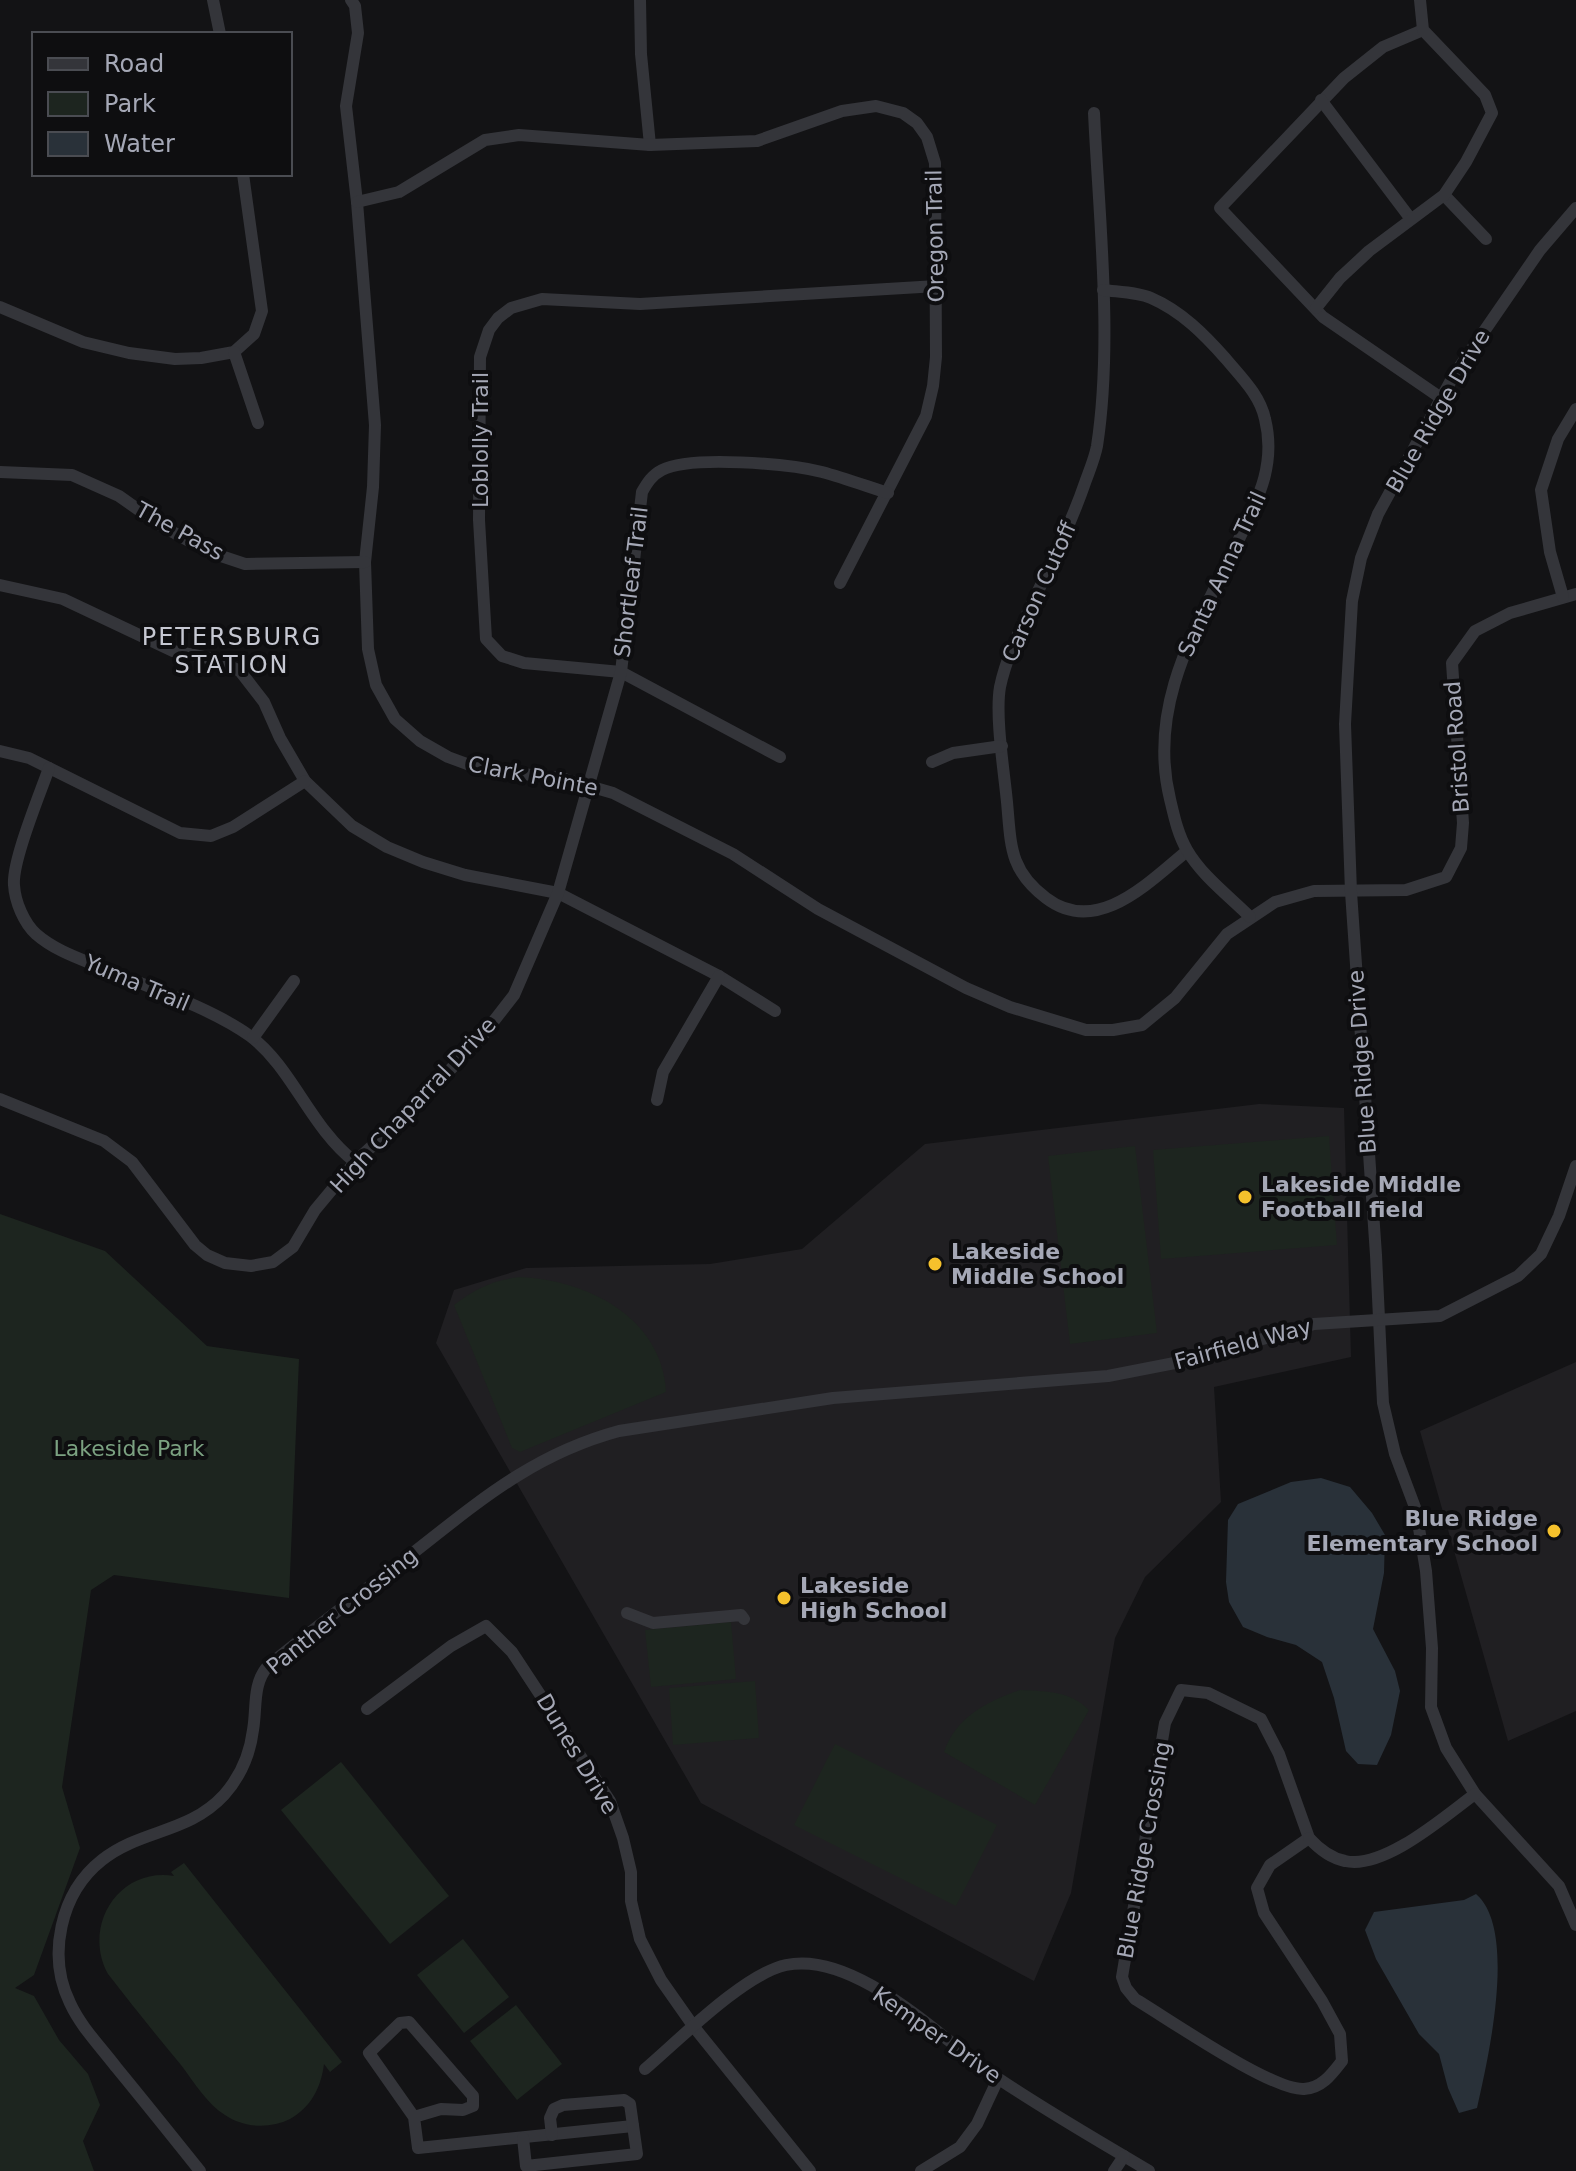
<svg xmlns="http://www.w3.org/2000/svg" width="1576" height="2171" font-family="'DejaVu Sans',sans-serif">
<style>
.built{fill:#201f22}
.green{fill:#1d251f}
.water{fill:#293139}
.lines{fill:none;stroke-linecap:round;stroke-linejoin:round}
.minor{stroke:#34353a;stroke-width:12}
.poi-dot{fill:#f5c12c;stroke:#0e0e10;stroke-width:3}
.labels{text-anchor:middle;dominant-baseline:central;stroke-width:8;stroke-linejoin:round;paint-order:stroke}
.street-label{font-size:22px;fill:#a5a8b6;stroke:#0e0e10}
.poi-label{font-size:22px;font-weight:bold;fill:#a5a8b6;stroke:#0e0e10;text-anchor:start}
.park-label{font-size:22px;fill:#7ba181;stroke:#0e0e10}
.neighbourhood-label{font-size:24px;letter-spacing:2px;fill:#c6c8d2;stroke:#0e0e10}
</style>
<rect width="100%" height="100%" fill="#131315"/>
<!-- built -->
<g class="built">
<path d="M1259 1104 1344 1108 1351 1357 1214 1387 1221 1502 1145 1577 1115 1638 1071 1893 1034 1981 701 1803 436 1343 454 1290 526 1268 710 1264 802 1249 925 1144Z"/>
<path d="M1576 1362V1711L1508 1741 1420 1431Z"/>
</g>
<!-- green -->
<g class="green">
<path d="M1329 1136 1337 1245 1161 1259 1153 1150Z"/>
<path d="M1135 1146 1157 1333 1070 1344 1048 1156Z"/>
<path d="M0 1214 105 1251 207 1346 299 1359 289 1598 114 1575 91 1590 62 1787 80 1848 34 1975 15 1988 34 1996 59 2040 88 2074 100 2105 83 2141 94 2171H0Z"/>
<path d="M520 1277C587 1280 662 1317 666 1392L520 1452 512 1448 454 1305C475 1289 493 1280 520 1277Z"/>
<path d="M731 1622 736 1679 651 1687 645 1630Z"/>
<path d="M755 1681 759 1738 673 1745 669 1688Z"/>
<path d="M1020 1690C1045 1691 1071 1691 1089 1710L1035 1805 944 1752C956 1717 987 1701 1020 1690Z"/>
<path d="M835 1744 997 1825 956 1906 794 1825Z"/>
<path d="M341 1762 449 1896 390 1944 281 1810Z"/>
<path d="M184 1863 342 2062 330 2072 324 2064C321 2088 311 2107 290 2119 270 2129 244 2128 225 2115 207 2104 194 2082 181 2065 156 2035 132 2005 108 1974 82 1927 118 1867 174 1876L171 1872Z"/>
<path d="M463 1939 509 1997 464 2033 417 1975Z"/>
<path d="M516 2005 562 2064 517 2100 470 2041Z"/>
</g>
<!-- water -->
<g class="water">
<path d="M1321 1478 1350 1487 1372 1513 1385 1535 1384 1573 1373 1629 1395 1671 1400 1691 1391 1735 1377 1765 1358 1764 1346 1751 1334 1698 1322 1662 1296 1645 1267 1637 1243 1627 1229 1602 1226 1582 1228 1520 1238 1504 1291 1482Z"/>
<path d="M1476 1894C1518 1930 1488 2059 1477 2108L1459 2113 1448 2088 1439 2054 1419 2034 1376 1959 1365 1930 1374 1912 1464 1900Z"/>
</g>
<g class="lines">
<!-- minor -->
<g class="minor">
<path d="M213 0 220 34"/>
<path d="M351 0 355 6 358 33 346 106 357 202 375 425 373 487 365 562 368 649 376 685 395 719 420 741 448 757 483 770 561 778 613 793 733 854 818 909 966 988 1010 1007 1086 1030H1113L1142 1025 1175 998 1227 934 1275 902 1314 891 1406 890 1446 877 1461 848 1463 823 1452 663 1475 631 1510 613 1576 594"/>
<path d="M640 0 641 54 650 145"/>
<path d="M1423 30 1383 47 1344 78 1220 208 1323 317 1441 398"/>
<path d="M1321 100 1410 218"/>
<path d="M1094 113C1099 218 1113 342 1097 446 1095 457 1090 469 1086 480 1071 524 1050 566 1030 608 1018 634 1006 659 1000 687 995 716 1004 771 1007 802 1011 845 1009 870 1046 898 1097 937 1149 882 1187 851"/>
<path d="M1444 195 1486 239"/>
<path d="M357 202 399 192 485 140 519 135 650 145 757 141 842 111 876 106 903 113 917 123 927 137 935 163 936 357 933 386 926 416 840 583"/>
<path d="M1576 208 1540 250 1454 375 1378 514 1361 558 1352 601 1345 724 1351 892 1376 1255 1383 1403 1395 1454 1416 1510 1426 1571 1432 1648 1431 1707 1446 1748 1475 1794 1559 1886 1576 1925"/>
<path d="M1103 290C1118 292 1137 292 1151 298 1181 311 1204 334 1226 359 1241 377 1260 395 1265 419 1276 463 1259 497 1241 535 1201 620 1146 701 1170 799 1174 816 1178 835 1187 850 1202 876 1229 896 1250 917"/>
<path d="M0 307 83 342 129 353 175 359 201 358 234 352 254 334 262 311 243 174"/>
<path d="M1316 308 1340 278 1369 251 1444 195 1466 162 1492 113 1485 95 1423 30 1420 0"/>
<path d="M234 352 258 423"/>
<path d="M0 472 72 475 119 496 160 525 209 552 245 564 365 562"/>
<path d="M0 585 63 599 173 651 214 659 240 671 264 702 280 738 305 781 352 826 387 847 423 862 465 875 558 893 719 976 775 1011"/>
<path d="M1563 597 1550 552 1541 490 1558 439 1576 409"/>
<path d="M0 751 29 758 180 833 211 836 233 827 305 781"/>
<path d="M780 757 621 672 524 663 502 656 486 639 479 520 480 357 489 330 498 318 511 308 542 299 640 304 937 286"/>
<path d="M932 762 953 753 1002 746"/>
<path d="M49 768C40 794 12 861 14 885 15 902 24 923 36 934 53 949 75 957 95 965 142 985 210 1007 250 1036 292 1067 310 1127 355 1162"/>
<path d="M253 1038 294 981"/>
<path d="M0 1099 104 1141 132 1162 195 1245 207 1255 225 1263 251 1266 273 1262 293 1247 315 1210 355 1162 412 1109 479 1040 514 995 558 893 621 672 642 492C647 483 652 475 662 470 691 455 790 464 822 472 844 478 866 486 888 493"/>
<path d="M657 1100 663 1072 719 976"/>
<path d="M627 1613 653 1623 741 1615 744 1619"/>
<path d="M1181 1690 1208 1693 1261 1719 1279 1754 1309 1838 1270 1865 1257 1888 1264 1913 1322 2001 1340 2034 1342 2061C1332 2074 1322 2088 1304 2089 1272 2091 1167 2018 1135 1999L1126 1988 1122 1977 1165 1723Z"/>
<path d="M367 1709 451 1646 486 1626 512 1652 610 1801 623 1838 631 1872V1901L640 1939 661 1980 694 2027 810 2171"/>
<path d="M1309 1838C1319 1849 1330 1858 1345 1861 1384 1870 1445 1816 1475 1794"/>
<path d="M645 2069C678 2041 744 1974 786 1965 857 1950 944 2042 999 2079 1048 2112 1099 2141 1149 2171"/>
<path d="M414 2117 369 2053 400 2023 409 2022 473 2096V2106L463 2110 441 2109 414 2117 418 2148 633 2126"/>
<path d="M523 2138 526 2166 637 2154 630 2104 624 2100 563 2105 554 2109 550 2118 552 2135"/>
<path d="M200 2171C172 2136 144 2101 116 2067 100 2046 81 2027 70 2003 47 1956 60 1893 102 1860 141 1829 188 1834 224 1795 240 1777 250 1754 253 1730 257 1708 252 1684 268 1666 312 1630 359 1595 404 1560 475 1505 530 1455 619 1431L833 1398 1108 1376 1190 1360 1314 1324 1440 1316 1518 1276 1541 1254 1559 1216 1576 1166"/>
<path d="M921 2171 960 2147 977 2124 998 2079"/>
<path d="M1114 2171 1124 2156"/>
</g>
</g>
<!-- markers -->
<g class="poi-dot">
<circle cx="1245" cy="1197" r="8"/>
<circle cx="935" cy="1264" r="8"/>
<circle cx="1554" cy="1531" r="8"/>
<circle cx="784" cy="1598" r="8"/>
</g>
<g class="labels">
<!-- street labels -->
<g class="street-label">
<text transform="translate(935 236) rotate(-91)">Oregon Trail</text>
<text transform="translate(1438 411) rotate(-60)">Blue Ridge Drive</text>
<text transform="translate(480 440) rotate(-90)">Loblolly Trail</text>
<text transform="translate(180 531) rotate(29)">The Pass</text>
<text transform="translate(1222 574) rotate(-65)">Santa Anna Trail</text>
<text transform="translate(631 582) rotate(-83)">Shortleaf Trail</text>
<text transform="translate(1039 592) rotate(-66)">Carson Cutoff</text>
<text transform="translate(1457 747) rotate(-94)">Bristol Road</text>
<text transform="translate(533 776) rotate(11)">Clark Pointe</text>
<text transform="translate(137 983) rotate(23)">Yuma Trail</text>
<text transform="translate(1362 1062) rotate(-94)">Blue Ridge Drive</text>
<text transform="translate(413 1105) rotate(-47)">High Chaparral Drive</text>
<text transform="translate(1243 1344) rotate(-15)">Fairfield Way</text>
<text transform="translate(342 1611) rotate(-39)">Panther Crossing</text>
<text transform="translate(577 1754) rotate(59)">Dunes Drive</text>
<text transform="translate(1144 1850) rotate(-80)">Blue Ridge Crossing</text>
<text transform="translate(937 2035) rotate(35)">Kemper Drive</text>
</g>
<!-- poi labels -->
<g class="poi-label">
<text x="1261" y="1184">Lakeside Middle<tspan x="1261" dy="25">Football field</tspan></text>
<text x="951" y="1251">Lakeside<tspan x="951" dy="25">Middle School</tspan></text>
<text x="1538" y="1518" text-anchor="end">Blue Ridge<tspan x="1538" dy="25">Elementary School</tspan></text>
<text x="800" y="1585">Lakeside<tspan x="800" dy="25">High School</tspan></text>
</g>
<!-- park labels -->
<g class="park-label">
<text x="129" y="1448">Lakeside Park</text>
</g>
<!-- neighbourhood labels -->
<g class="neighbourhood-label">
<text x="232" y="637">PETERSBURG<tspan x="232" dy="28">STATION</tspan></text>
</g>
</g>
<!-- legend -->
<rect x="32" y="32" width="260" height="144" fill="#0e0e10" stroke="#4a4c52" stroke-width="2"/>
<rect x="48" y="58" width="40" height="12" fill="#34353a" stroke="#4a4c52" stroke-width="2"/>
<text x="104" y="72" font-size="24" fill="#a5a8b6">Road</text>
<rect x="48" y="92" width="40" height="24" fill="#1d251f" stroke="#4a4c52" stroke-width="2"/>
<text x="104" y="112" font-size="24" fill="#a5a8b6">Park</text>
<rect x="48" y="132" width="40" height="24" fill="#293139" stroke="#4a4c52" stroke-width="2"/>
<text x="104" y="152" font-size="24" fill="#a5a8b6">Water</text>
</svg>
